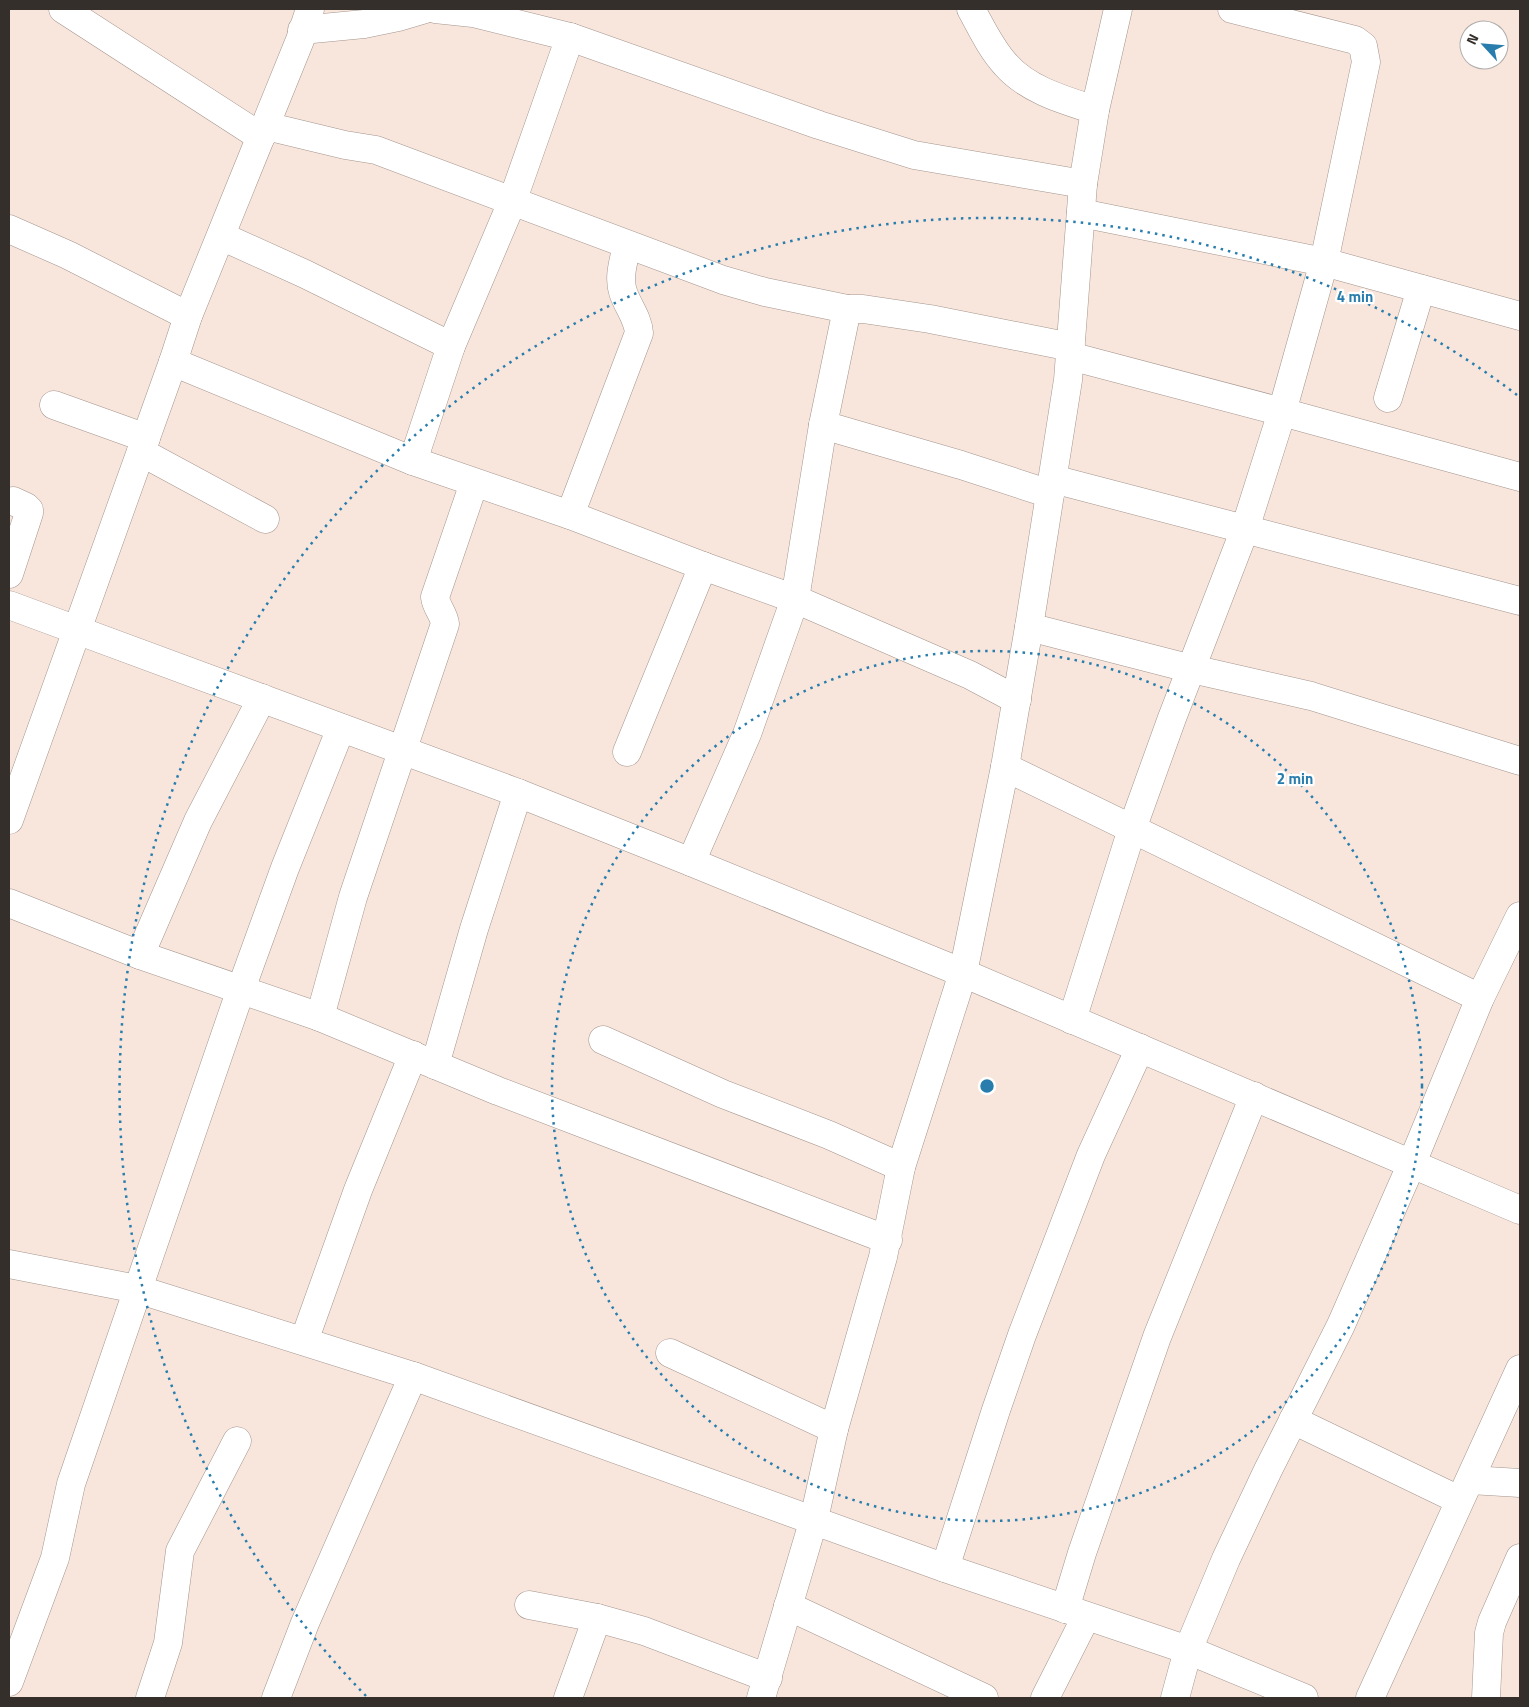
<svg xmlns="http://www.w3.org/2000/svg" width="1529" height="1707" font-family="'Titillium Web',sans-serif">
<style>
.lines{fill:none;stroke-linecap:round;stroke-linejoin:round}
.minor-casing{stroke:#a4958c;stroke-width:29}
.minor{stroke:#fff;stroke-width:28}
.ring{fill:none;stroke:#287dad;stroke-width:2.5;stroke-dasharray:2.5 5}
.centre{fill:#287dad;stroke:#fff;stroke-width:2.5}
.ring-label{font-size:15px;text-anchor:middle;font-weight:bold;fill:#287dad;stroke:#fff;stroke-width:4.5;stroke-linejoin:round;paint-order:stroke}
</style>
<rect width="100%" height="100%" fill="#f8e6dd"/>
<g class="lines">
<!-- minor casing -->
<g class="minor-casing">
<g id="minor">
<path d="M63 9 261 137"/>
<path d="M435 9 473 13 570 37 819 125 914 155 1083 184"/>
<path d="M971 9C981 27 991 49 1006 65 1028 90 1064 100 1095 110"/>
<path d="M302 30 364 24 398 17 425 9"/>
<path d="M266 126 345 145 376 150 723 280 765 292 847 309H863L930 319 1071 347"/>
<path d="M1081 213 1324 262 1520 316"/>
<path d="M9 229 68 255 188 316"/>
<path d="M221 236 305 274 451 346"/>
<path d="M1070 356 1282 412 1520 477"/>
<path d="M173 362 413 461 570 515 703 566 795 599 970 675 1017 700"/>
<path d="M1388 398 1421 289"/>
<path d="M54 405 146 438"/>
<path d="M823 425 961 465 1050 494"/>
<path d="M141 452 265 519"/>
<path d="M413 461 451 346 512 202 570 37"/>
<path d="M1053 479 1520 601"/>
<path d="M570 515 639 333C638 318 628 307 623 292 618 277 624 260 627 245"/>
<path d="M9 574 29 513V510L26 507 13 501"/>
<path d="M9 605 518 793 691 862 963 973 1520 1210"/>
<path d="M1029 627 1192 669 1311 696 1520 761"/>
<path d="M627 752 703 566"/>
<path d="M1005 767 1480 998"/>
<path d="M9 820 173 362 188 316 300 40 310 9"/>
<path d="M691 862 747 734 795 599 823 425 847 309"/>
<path d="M9 903 140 955 320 1017 498 1091 888 1240"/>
<path d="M140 955 198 821 262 698"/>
<path d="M320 1017 353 897 445 624C444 614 436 607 435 597L474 483"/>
<path d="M1072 1020 1132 829 1172 718 1245 529 1282 412 1324 262 1366 62 1363 46 1355 40 1232 9"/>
<path d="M603 1040 723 1094 829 1135 901 1167"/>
<path d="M435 1065 474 929 518 793"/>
<path d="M9 1264 137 1289 413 1376 945 1568 1188 1650 1304 1698"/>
<path d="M304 1341 358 1190 413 1055"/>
<path d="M670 1353 834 1429"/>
<path d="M1293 1420 1459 1500"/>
<path d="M1470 1480 1520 1483"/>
<path d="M945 1568 996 1410 1022 1335 1091 1155 1140 1048"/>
<path d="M529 1605 597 1618 644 1631 768 1678"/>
<path d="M788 1606 984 1698"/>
<path d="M1065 1609 1082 1553 1157 1337 1254 1096"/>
<path d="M9 1682 55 1558 71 1484 241 989 285 868 341 728"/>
<path d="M150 1698 168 1643 180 1551 237 1441"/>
<path d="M276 1698 305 1623 413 1376"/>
<path d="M568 1698 597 1618"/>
<path d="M761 1698 814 1519 834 1429 883 1257 901 1167 963 973 1005 767 1029 627 1068 380 1083 184 1095 110 1118 9"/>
<path d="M1045 1698 1086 1617"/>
<path d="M1175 1698 1188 1650 1226 1559 1268 1470 1341 1325 1412 1163 1480 998 1520 916"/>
<path d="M1370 1698 1520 1369"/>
<path d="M1486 1698 1489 1633 1492 1622 1520 1558"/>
</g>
</g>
<!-- minor -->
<use href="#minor" class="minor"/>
</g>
<!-- distance rings -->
<g class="ring">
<circle cx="987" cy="1086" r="435"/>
<path d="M366 1696A871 871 0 0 1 1517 395"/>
</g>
<circle cx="987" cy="1086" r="8" class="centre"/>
<g class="ring-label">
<text x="1355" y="302">4 min</text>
<text x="1295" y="784">2 min</text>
</g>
<!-- border -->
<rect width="1529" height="1707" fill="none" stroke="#352f2b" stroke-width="20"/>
<!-- north arrow -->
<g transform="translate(1484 45) rotate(296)"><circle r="24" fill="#ffffff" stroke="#aeacaa"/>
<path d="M0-4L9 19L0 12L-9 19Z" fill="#287dad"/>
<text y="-8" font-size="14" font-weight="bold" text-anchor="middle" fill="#352f2b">N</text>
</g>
</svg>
